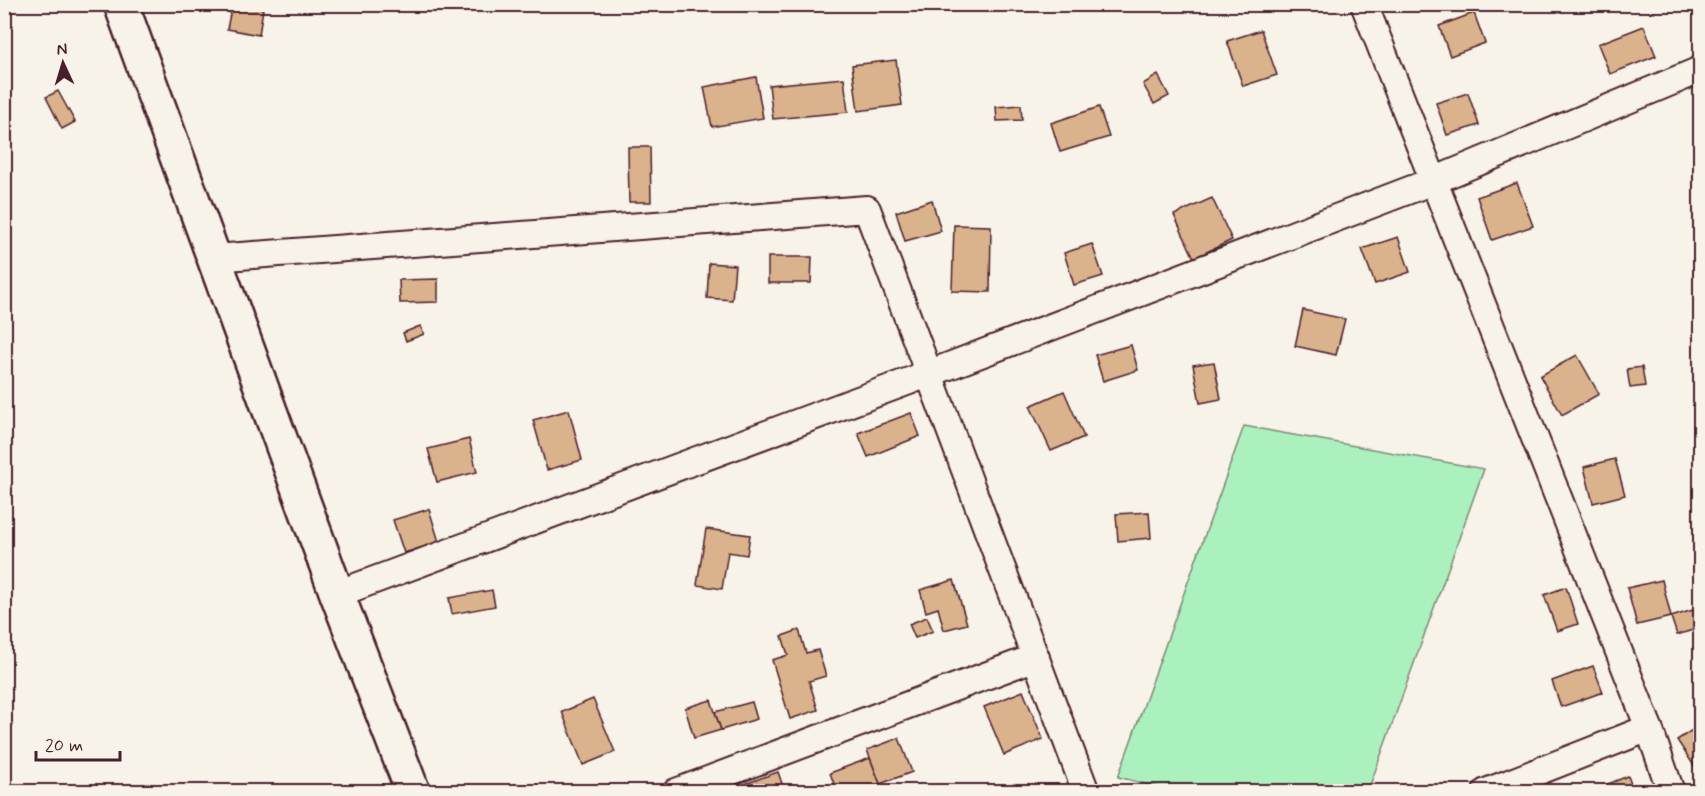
<svg xmlns="http://www.w3.org/2000/svg" width="1705" height="796" font-family="Mynerve,sans-serif">
<style>
.green{fill:#abf1be;stroke:#7a8874;stroke-width:1.5}
.building{fill:#dab28b;stroke:#4a1f2b;stroke-width:1.5}
.lines{fill:none;stroke-linecap:round;stroke-linejoin:round}
.minor-casing{stroke:#4a1f2b;stroke-width:30}
.tertiary-casing{stroke:#4a1f2b;stroke-width:38}
.minor{stroke:#f7f3e8;stroke-width:26}
.tertiary{stroke:#f7f3e8;stroke-width:33}
</style>
<rect width="100%" height="100%" fill="#f7f3e8"/>
<filter id="ink" filterUnits="userSpaceOnUse"><feTurbulence type="fractalNoise" baseFrequency=".0167" numOctaves="2"/><feDisplacementMap in="SourceGraphic" scale="12" xChannelSelector="R" yChannelSelector="G"/><feConvolveMatrix kernelMatrix="1 2 1 2 8 2 1 2 1" color-interpolation-filters="sRGB"/></filter>
<g filter="url(#ink)">
<!-- green -->
<path class="green" d="M1244 426 1484 469 1368 791H1174L1118 777Z"/>
<!-- building -->
<g class="building">
<path d="M232 4 263 9 259 35 227 29Z"/>
<path d="M1474 13 1485 43 1450 56 1439 26Z"/>
<path d="M1644 26 1656 56 1610 74 1598 44Z"/>
<path d="M1261 30 1277 75 1243 86 1227 41Z"/>
<path d="M896 60 902 105 858 111 852 65Z"/>
<path d="M1158 75 1169 96 1154 104 1143 84Z"/>
<path d="M756 77 763 118 712 127 704 87Z"/>
<path d="M844 78 848 112 773 119 769 85Z"/>
<path d="M58 91 75 122 62 129 46 97Z"/>
<path d="M1468 93 1479 125 1447 135 1436 103Z"/>
<path d="M1021 105 1022 120 997 121 996 107Z"/>
<path d="M1099 107 1109 137 1060 152 1051 123Z"/>
<path d="M628 147H650L651 202H629Z"/>
<path d="M1517 183 1533 226 1492 240 1477 197Z"/>
<path d="M1212 198 1232 240 1194 258 1174 215Z"/>
<path d="M932 200 941 231 905 241 896 212Z"/>
<path d="M954 225 991 226 990 292 952 291Z"/>
<path d="M1398 237 1410 272 1375 284 1362 249Z"/>
<path d="M1092 244 1103 276 1074 285 1064 253Z"/>
<path d="M768 257H812L811 283H768Z"/>
<path d="M709 263 735 265 732 300 707 298Z"/>
<path d="M438 279V302L400 303 399 280Z"/>
<path d="M1303 310 1345 319 1336 355 1295 346Z"/>
<path d="M420 326 424 334 406 341 403 333Z"/>
<path d="M1131 345 1138 370 1103 381 1095 355Z"/>
<path d="M1577 355 1599 394 1562 415 1540 376Z"/>
<path d="M1214 362 1221 399 1200 403 1193 365Z"/>
<path d="M1642 367 1645 386 1630 388 1627 369Z"/>
<path d="M1064 391 1084 437 1051 451 1030 406Z"/>
<path d="M569 410 582 460 547 470 533 420Z"/>
<path d="M911 413 920 436 868 457 858 433Z"/>
<path d="M469 439 477 472 437 482 428 449Z"/>
<path d="M1615 459 1625 495 1593 503 1584 467Z"/>
<path d="M429 509 439 542 404 553 393 520Z"/>
<path d="M1149 512 1151 538 1118 541 1116 514Z"/>
<path d="M706 529 750 535 747 555 728 552 722 589 697 585Z"/>
<path d="M954 580 967 624 944 630 938 608 926 612 920 590Z"/>
<path d="M1662 580 1671 617 1637 625 1627 588Z"/>
<path d="M1566 587 1578 624 1557 631 1544 595Z"/>
<path d="M492 590 495 606 452 614 449 598Z"/>
<path d="M1693 610 1699 628 1677 635 1671 617Z"/>
<path d="M927 617 933 631 915 638 909 624Z"/>
<path d="M799 630 806 653 818 650 826 676 809 681 818 710 790 719 772 660 788 655 782 636Z"/>
<path d="M1593 666 1603 692 1561 707 1552 681Z"/>
<path d="M1023 691 1043 739 1004 755 984 707Z"/>
<path d="M593 699 615 752 583 765 562 712Z"/>
<path d="M711 700 721 730 694 738 685 708Z"/>
<path d="M752 702 757 719 721 730 715 712Z"/>
<path d="M1700 725V775L1677 740Z"/>
<path d="M899 738 912 772 880 784 867 750Z"/>
<path d="M870 758 880 784 860 792H837L830 773Z"/>
<path d="M778 772 785 792H744L742 785Z"/>
<path d="M1628 776 1634 792H1588Z"/>
</g>
<g class="lines">
<!-- minor casing -->
<g class="minor-casing">
<g id="minor">
<path d="M1364 4 1649 728 1671 792"/>
<path d="M214 258 867 209 1086 792"/>
<path d="M337 594 928 374 1433 181 1700 70"/>
<path d="M676 792 1036 657"/>
<path d="M1486 792 1649 728"/>
</g>
</g>
<!-- tertiary casing -->
<g class="tertiary-casing">
<path id="tertiary" d="M121 4 337 594 413 792"/>
</g>
<!-- minor -->
<use href="#minor" class="minor"/>
<!-- tertiary -->
<use href="#tertiary" class="tertiary"/>
</g>
</g>
<!-- margin -->
<rect width="1705" height="796" fill="none" stroke="#f7f3e8" stroke-width="24"/>
<rect x="12" y="12" width="1681" height="772" fill="none" stroke="#4a1f2b" stroke-width="2" filter="url(#ink)"/>
<!-- north arrow -->
<g transform="translate(63 63) rotate(356)" stroke="#f7f3e8" stroke-width="4.5" paint-order="stroke">
<path d="M0-4.5L10 22L0 15L-10 22Z" fill="#4a1f2b"/>
<text y="-9" font-size="16" font-weight="bold" text-anchor="middle" fill="#4a1f2b">N</text>
</g>
<!-- scale -->
<path d="M36 751v9h84v-9" fill="none" stroke="#4a1f2b" stroke-width="3"/>
<text x="45" y="751" font-size="18" fill="#4a1f2b" stroke="#f7f3e8" stroke-width="4.5" paint-order="stroke">20 m</text>
</svg>
